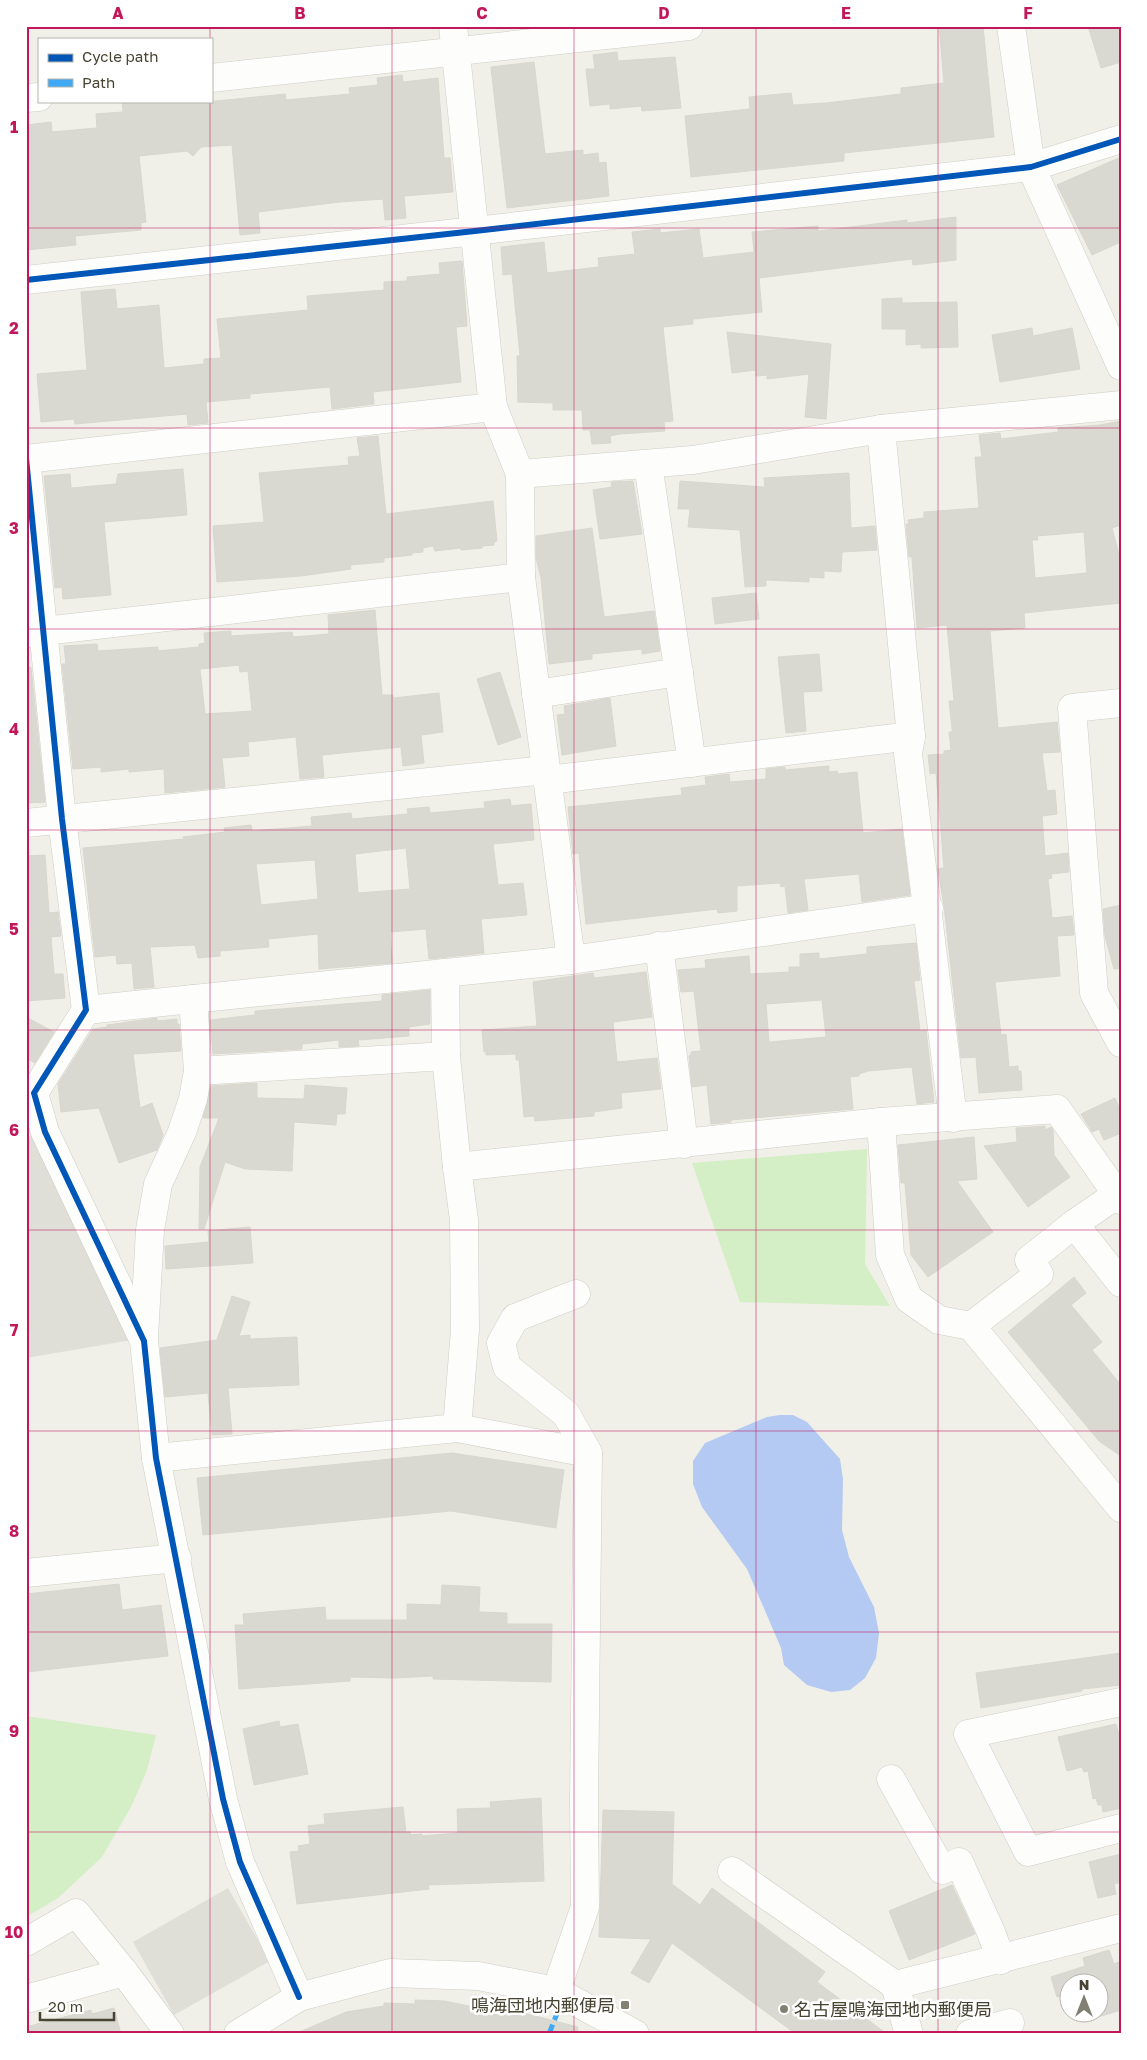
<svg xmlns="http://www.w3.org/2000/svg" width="1147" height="2060" font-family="'Golos Text','Noto Sans JP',sans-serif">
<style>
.green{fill:#d4eec5}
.parking{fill:#dfdfd8}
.water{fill:#b4caf2}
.building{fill:#dad9d1;stroke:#d8d7ce;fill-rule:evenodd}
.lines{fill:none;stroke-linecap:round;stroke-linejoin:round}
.minor-casing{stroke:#cecec5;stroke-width:29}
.minor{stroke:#fdfdfc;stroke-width:28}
.quiet{stroke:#3fa9f5;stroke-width:5;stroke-dasharray:10 5;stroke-linecap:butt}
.cycleway-casing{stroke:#fff;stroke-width:9}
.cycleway{stroke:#0057b8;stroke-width:6}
.grid{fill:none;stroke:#c2185b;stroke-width:1;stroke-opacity:0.55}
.poi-dot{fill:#828072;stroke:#fff;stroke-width:2}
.labels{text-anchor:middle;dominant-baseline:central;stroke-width:5;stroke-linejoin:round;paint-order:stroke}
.poi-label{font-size:18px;fill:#474433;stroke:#fff;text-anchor:end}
.neatline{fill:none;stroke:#c2185b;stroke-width:2}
.grid-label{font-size:16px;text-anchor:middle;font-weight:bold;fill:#c2185b}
</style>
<rect width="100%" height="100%" fill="#f0f0e8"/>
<!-- green -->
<g class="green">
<path d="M867 1149 865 1264 890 1306 740 1302 692 1163Z"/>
<path d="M26 1716 156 1735 147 1770 132 1805 102 1857 58 1898 26 1917Z"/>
</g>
<!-- parking -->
<g class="parking">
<path d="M37 1132 132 1340 26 1358V1139Z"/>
<path d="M228 1888 270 1961 174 2015 133 1942Z"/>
</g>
<!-- water -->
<path class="water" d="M780 1415H793L807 1422 840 1459 843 1479 842 1530 849 1557 874 1607 879 1633 876 1658 865 1678 850 1690 831 1692 807 1685 784 1665 781 1648 747 1569 702 1507 693 1484V1461L705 1443 767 1417Z"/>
<!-- building -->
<g class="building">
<path d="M939 26H983L994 137 844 153V161L691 177 685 116 750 109 749 97 791 93 793 105 826 103 901 94V88L944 83Z"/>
<path d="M1088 26H1121V62L1101 68Z"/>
<path d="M617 52 618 61 675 57 681 108 642 111 641 106 610 109V104L590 106 586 69H595L593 55Z"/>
<path d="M534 62 545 154 583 150V155L598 153 599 163 606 162 609 196 507 208 491 67Z"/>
<path d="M402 75 403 82 438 78 444 158H450L453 192 404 196 406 218 385 220 383 199 340 202 258 212 260 233 240 235 232 145 201 147 193 156 187 151 139 156 146 222 141 223V230L75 236 76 245 26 250V125L51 122 52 132 97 128 96 114 123 112 122 101H197V103L285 94 286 100 350 94 349 88 378 85 377 78Z"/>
<path d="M1121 157V242L1092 255 1057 185Z"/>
<path d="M956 217V260L913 265 912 259 759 278 762 312 693 319V324L663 327 673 421 664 422 665 431 620 434 610 436 611 443 592 444 590 430H583L582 410H553V403L518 402 517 356H520L512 274 503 275 501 247 544 242 547 273 599 267 598 258 635 254 632 232 660 229V233L699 229 703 258 754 252 752 232 818 226V231L907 220V223Z"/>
<path d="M462 261 467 326 456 327 461 382 373 392 374 404 332 409 330 387 250 394V398L206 402 208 423 188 425 187 414 75 424 74 419 41 422 37 374 87 370 81 292 115 289 117 309 159 305 164 368 204 364V359L221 358 217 319 308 310 307 296 384 290V282L407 281V277L440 274 439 263Z"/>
<path d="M902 298V303L957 302 958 347 921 348V344L906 345V329H882V299Z"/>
<path d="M1032 328 1033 336 1072 328 1080 369 1000 382 992 335Z"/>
<path d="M727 332 831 344 826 419 805 417 809 374 767 379V375L756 376V370L732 373Z"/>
<path d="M1121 421V525L1112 528 1121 562V603L1024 613 1025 628 990 631 998 728 1057 722 1060 752 1042 753 1047 791 1055 790 1057 814 1042 816 1045 856 1068 853 1069 872 1051 874 1052 878 1048 879 1052 918 1072 916 1074 935 1057 936 1060 976 995 982 1001 1035 1006 1034 1009 1067 1018 1066V1071H1021L1022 1090 979 1093 976 1057 961 1058 944 906 938 869 944 868 936 773 930 774 928 755 944 754V751L951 750 949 732H952V728L949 701H954L947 625 917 628 912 557H909L906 524H909L908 520 924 518V512L979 508 975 457H982L979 435 1000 433 1001 439 1058 432V428L1100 425ZM1084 532 1087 573 1035 578 1032 540H1038L1037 536Z"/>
<path d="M378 436 386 514 493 501 497 541 494 542V545L482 546V548L461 550V548L435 551 433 546 423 548V552L412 553V555L384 558V562L350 565 351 569 301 576 217 582 213 526 264 522 259 473 349 465 348 457 360 456 357 438Z"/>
<path d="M183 469 187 515 104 522 111 595 63 599 62 587 55 588 44 476 70 474 71 488 116 484 118 474Z"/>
<path d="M849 473 851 528 875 526 877 550 842 552 841 572 824 571V578L809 577V582L766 580V586L745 587 740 530 688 527 690 509H678L680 481 765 487 764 478Z"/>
<path d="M633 481 642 534 600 539 593 490 612 487 611 482Z"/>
<path d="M592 528 604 617 654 611 660 651 642 654V649L592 654V659L549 664 541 578 536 558V536Z"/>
<path d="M756 593 759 619 715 624 712 598Z"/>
<path d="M375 610 382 695H393V698L439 693 443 732 421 735 424 763 403 766 401 747 322 755 324 777 300 779 296 737 248 742 249 756 222 758 225 787 165 793 164 769 129 772V769L101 772V767L73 769 62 664H66L64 646 97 644 98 651 158 647V651L199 647V644L205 643 204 633 231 631V636L292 632 293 637 329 634 328 615ZM239 665 240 672 248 671 252 711 205 714 200 669Z"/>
<path d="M819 654 822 691 803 692 806 731 786 733 778 657Z"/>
<path d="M31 667 45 802 26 803V668Z"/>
<path d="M500 672 521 737 498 745 477 679Z"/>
<path d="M610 698 616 746 562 755 557 715 565 714 564 706Z"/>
<path d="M829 766V772L837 771 838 774 857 772 863 833 902 829 910 895 862 902 859 874 804 879 808 910 788 913 785 886 781 887 780 883 737 886V911L718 913 717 909 586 924 579 853 573 854 568 807 682 795 681 788 706 785 705 777 729 774 730 782 766 779V769L785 767V770Z"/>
<path d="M510 799 511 806 531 804 534 840 493 844 498 885 523 883 527 915 481 919 484 953 429 959 426 929 390 932 392 963 319 969 318 934 268 939 269 947 220 951V956L198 958 195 945 150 947 154 987 134 989 132 963 117 964 116 955 95 957 83 848 184 839 183 837 225 832 224 828 251 825 252 831 312 826 311 817 351 813 352 819 408 814 407 809 429 807 430 813 485 808 484 802ZM406 848 410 889 358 893 355 854ZM315 860 318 899 261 905 256 864Z"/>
<path d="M45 855 49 913 58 912 61 936 51 937 54 974H63L65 998 26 1001V977H30L26 940V856Z"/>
<path d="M1121 905V968L1114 969 1105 936 1103 909Z"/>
<path d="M916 943 920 980 914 981 920 1031 926 1030 934 1102 917 1104 912 1067 868 1071 859 1074V1076L850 1077 853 1109 731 1120V1122L711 1124 707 1085 692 1087 689 1056 691 1055V1052L701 1051 694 991 681 992 678 970 706 968 705 960 749 956 750 974 789 972V967H800V954L819 953V959L867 954V947ZM822 1000 826 1037 769 1042 766 1004Z"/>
<path d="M646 972 652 1017 613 1022 617 1062 657 1058 661 1089 621 1093 622 1108 594 1112V1116L535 1121 534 1116 524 1117 519 1060H516V1054L486 1055V1051L484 1052 482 1030 537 1026 533 982 593 973 594 978Z"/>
<path d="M430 990V1024L409 1027V1036L358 1040 359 1046 339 1047V1040L302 1044V1049L213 1054 210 1020 255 1015V1011L382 1001V995Z"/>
<path d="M26 1017 54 1032 35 1063 26 1058Z"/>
<path d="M157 1018V1021L177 1019V1024H179L181 1051 133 1054 140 1108 152 1103 163 1135 157 1150 119 1163 99 1108 61 1112 58 1084 93 1029 107 1027V1025Z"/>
<path d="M257 1083V1098L304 1099 305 1085 347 1088 345 1114H337L336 1125 294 1122 292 1171 245 1169 225 1162 204 1229H199L200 1167 219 1118H203L211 1086Z"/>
<path d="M1115 1098 1121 1112V1133L1104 1140 1099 1129 1092 1132 1081 1114Z"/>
<path d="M1045 1126V1130L1051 1127 1053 1130 1054 1155 1070 1177 1028 1207 984 1146 1017 1142 1016 1128Z"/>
<path d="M974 1137 977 1179 957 1181 993 1232 928 1277 911 1255 905 1183H901L898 1145Z"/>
<path d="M250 1227 253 1263 166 1269 165 1246 209 1242 208 1231Z"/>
<path d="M1074 1277 1086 1293 1071 1305 1102 1342 1092 1350 1121 1385V1456L1099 1441 1008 1332Z"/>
<path d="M232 1296 250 1302 239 1336 250 1335V1339L297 1337 299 1385 228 1388 232 1434 212 1435 208 1393 165 1397 160 1348 217 1340Z"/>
<path d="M452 1453 564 1470 556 1528 451 1511 203 1535 197 1478Z"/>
<path d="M119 1584 122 1610 161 1605 168 1656 26 1672V1594Z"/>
<path d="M442 1585 480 1587 479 1612 507 1613V1624H552L551 1682 433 1679V1676L394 1678 350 1677V1681L239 1689 235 1625H244L243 1614 325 1607 326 1620H407V1604L441 1605Z"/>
<path d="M1121 1653V1685L1082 1689V1691L981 1708 976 1673Z"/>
<path d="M279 1721 280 1727 298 1724 308 1774 254 1785 243 1729Z"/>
<path d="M1116 1724 1121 1743V1808L1103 1812 1102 1805H1098L1096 1798 1093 1799 1088 1771 1084 1772 1082 1767 1067 1771 1058 1737Z"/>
<path d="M541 1798 544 1881 428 1885 429 1889 297 1904 290 1852 299 1851 298 1846 310 1844 308 1826 325 1824 324 1814 403 1807 406 1832H410L411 1835 422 1834V1836L458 1833 457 1809 491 1808 490 1802Z"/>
<path d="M603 1810 674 1812 672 1884 700 1905 712 1888 825 1972 817 1982 887 2034H796L672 1943 649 1983 631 1973 651 1939 599 1937Z"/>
<path d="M1121 1854V1882L1114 1884 1116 1894 1098 1898 1089 1862Z"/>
<path d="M952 1885 975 1934 909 1960 889 1911Z"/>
<path d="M1109 1950 1114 1964 1121 1961V2010L1085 2021 1083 2012H1100V1982H1070V1993L1057 1997 1051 1977 1085 1966 1083 1958Z"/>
<path d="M415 2000 445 2001 515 2016 516 2011 578 2027 577 2034H295L346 2012 384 2006V2003L415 2004Z"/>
<path d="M114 2008 121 2034H27L26 2027 91 2010 92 2014Z"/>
</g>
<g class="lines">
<!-- minor casing -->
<g class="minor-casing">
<g id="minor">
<path d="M453 26 493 407 520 474 521 577 571 960"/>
<path d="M1011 26 1031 167 1121 366"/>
<path d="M211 78 689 26"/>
<path d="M26 98 39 97"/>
<path d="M26 280 475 231 1031 167 1121 139"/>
<path d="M881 429 911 736 908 754 953 1118"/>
<path d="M26 458 62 819 86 1010 34 1093 45 1132 144 1341 156 1458 223 1799 240 1862 299 1997"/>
<path d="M26 459 493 407"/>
<path d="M648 464 692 763"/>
<path d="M520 474 693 460 881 429 1121 405"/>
<path d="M26 633 521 577"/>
<path d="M536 694 679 672"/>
<path d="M1121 703 1072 708 1094 993 1121 1043"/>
<path d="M548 780 911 736"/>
<path d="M26 823 546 770"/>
<path d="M659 946 684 1144"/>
<path d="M445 973 446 1056 457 1167 881 1122 1057 1109 1121 1200"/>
<path d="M193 999 198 1071 446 1056"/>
<path d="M86 1010 571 960 929 908"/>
<path d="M881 1122 890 1255 909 1299 939 1320 971 1326 1121 1508"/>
<path d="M1074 1224 1121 1283"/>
<path d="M971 1326 1039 1274 1029 1260 1074 1224 1116 1195"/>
<path d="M144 1337 150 1230 158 1184 182 1132 193 1099 198 1071"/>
<path d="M457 1428 465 1330 464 1220 457 1167"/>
<path d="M156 1458 457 1428 588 1453"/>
<path d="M26 1573 177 1558"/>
<path d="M1121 1702 968 1734 1028 1852 1121 1828"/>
<path d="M891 1779 942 1870 959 1862 991 1932 1001 1960"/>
<path d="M732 1871 895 1985"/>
<path d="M26 1942 76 1913 124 1972 170 2034"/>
<path d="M556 1991 585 1907 584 1801 588 1453 566 1414 507 1367 501 1343 515 1318 576 1294"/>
<path d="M26 1999 124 1972"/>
<path d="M238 2034 299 1997 390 1973 478 1976 556 1991 635 2034"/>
<path d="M909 2034 895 1985 1121 1928"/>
<path d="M970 2034 1010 2023"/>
</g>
</g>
<!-- minor -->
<use href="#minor" class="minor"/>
<!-- quiet -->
<path class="quiet" d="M549 2034 558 2011"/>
<!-- cycleway casing -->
<g class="cycleway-casing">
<g id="cycleway">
<path d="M26 280 475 231 1031 167 1121 139"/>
<path d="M26 458 62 819 86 1010 34 1093 45 1132 144 1341 156 1458 223 1799 240 1862 299 1997"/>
</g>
</g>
<!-- cycleway -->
<use href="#cycleway" class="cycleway"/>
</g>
<!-- grid -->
<path class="grid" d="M210 26V39M392 26V2034M574 26V2034M756 26V2034M938 26V2034M210 101V2034M26 228H1121M26 428H1121M26 629H1121M26 830H1121M26 1030H1121M26 1230H1121M26 1431H1121M26 1632H1121M26 1832H1121"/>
<!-- markers -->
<g class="poi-dot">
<rect x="620" y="2000" width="10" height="10" rx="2.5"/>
<circle cx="784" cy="2009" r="5"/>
</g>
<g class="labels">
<!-- poi labels -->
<g class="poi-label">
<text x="615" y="2005">鳴海団地内郵便局</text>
<text x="794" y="2009" text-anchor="start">名古屋鳴海団地内郵便局</text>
</g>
</g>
<!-- border -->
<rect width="1147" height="2060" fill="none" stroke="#ffffff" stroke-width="55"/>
<!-- legend -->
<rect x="38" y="38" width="175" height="65" fill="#ffffff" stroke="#b5b4ad"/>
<rect x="48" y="54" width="25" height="8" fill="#0057b8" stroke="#b5b4ad"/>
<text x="82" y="62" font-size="15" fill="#474433">Cycle path</text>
<rect x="48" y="79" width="25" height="8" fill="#3fa9f5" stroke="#b5b4ad"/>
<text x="82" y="88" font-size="15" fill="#474433">Path</text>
<!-- north arrow -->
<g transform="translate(1084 1998)"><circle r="24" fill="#ffffff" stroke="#b5b4ad"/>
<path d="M0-4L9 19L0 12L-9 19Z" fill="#828072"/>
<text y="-8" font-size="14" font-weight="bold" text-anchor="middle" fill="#474433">N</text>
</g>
<!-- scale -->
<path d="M40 2012v8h74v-8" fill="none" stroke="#474433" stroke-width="2.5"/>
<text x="48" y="2012" font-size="15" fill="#474433" stroke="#ffffff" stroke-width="4" paint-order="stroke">20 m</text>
<rect x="28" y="28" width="1092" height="2004" class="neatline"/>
<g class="grid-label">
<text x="118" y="19">A</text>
<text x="300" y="19">B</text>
<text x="482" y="19">C</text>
<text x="664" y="19">D</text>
<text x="846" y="19">E</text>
<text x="1028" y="19">F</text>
<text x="14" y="133">1</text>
<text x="14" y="334">2</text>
<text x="14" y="534">3</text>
<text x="14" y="735">4</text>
<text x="14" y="935">5</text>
<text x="14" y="1136">6</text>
<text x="14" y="1336">7</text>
<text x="14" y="1537">8</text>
<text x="14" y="1737">9</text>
<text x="14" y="1938">10</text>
</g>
</svg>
